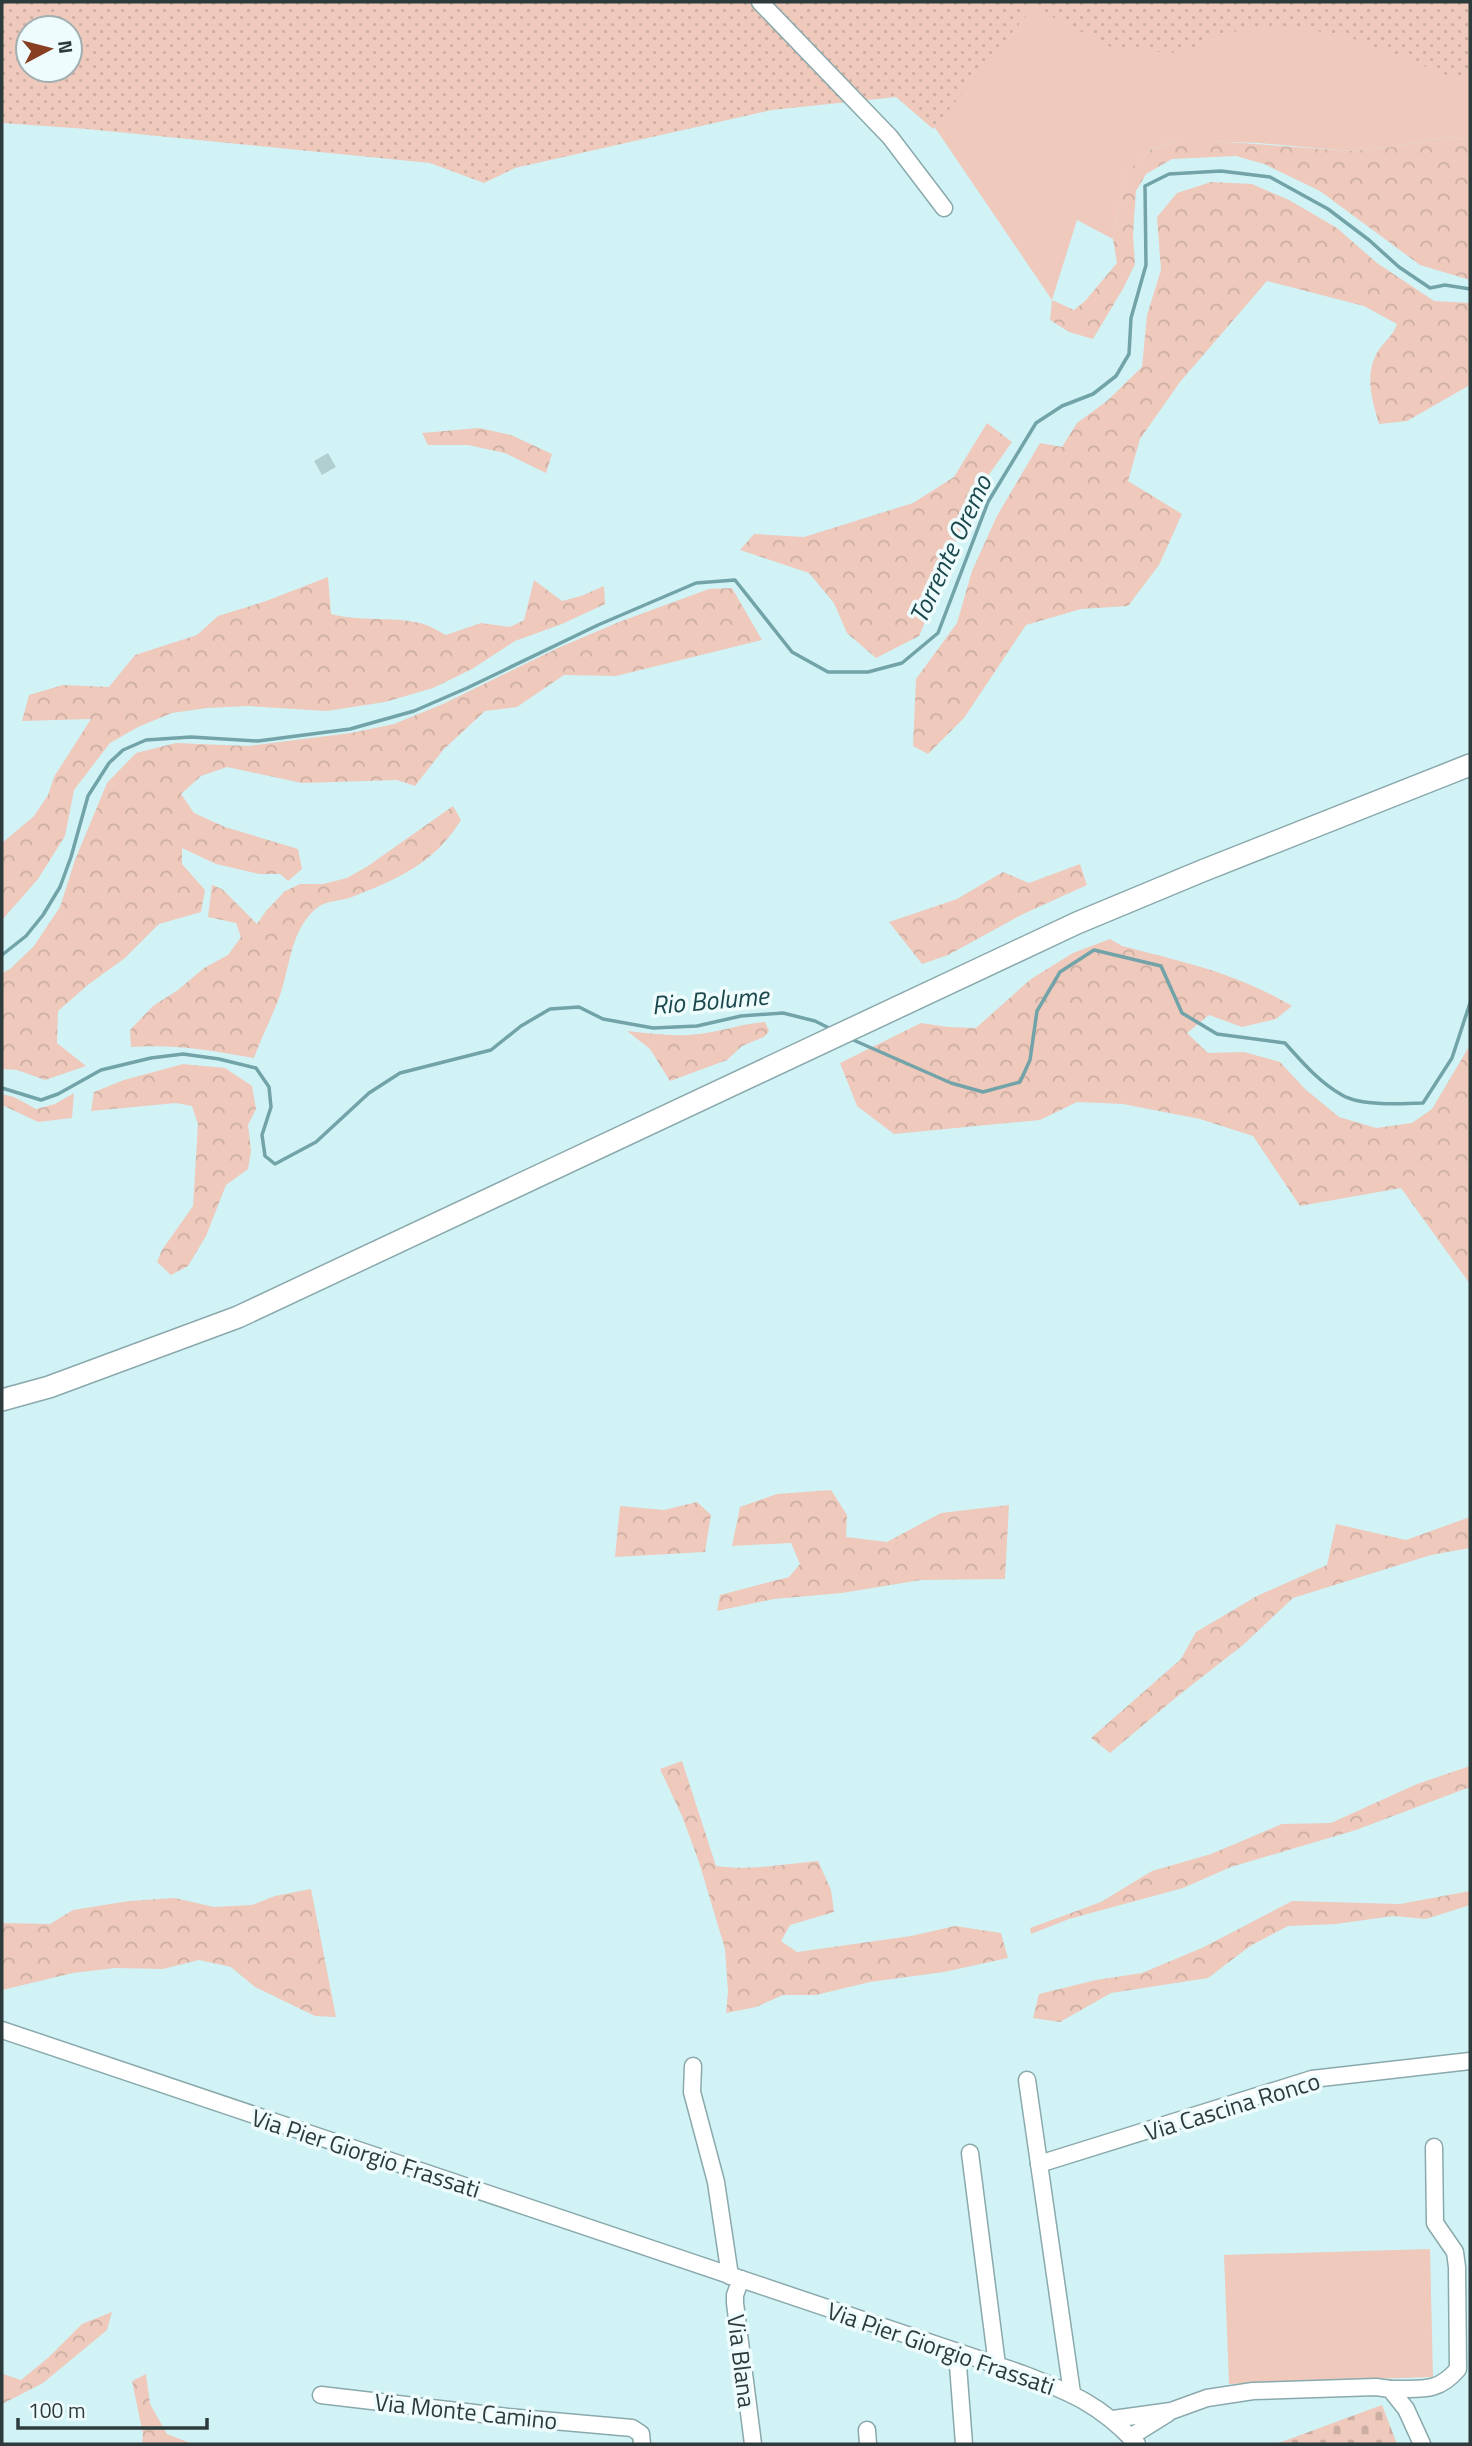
<svg xmlns="http://www.w3.org/2000/svg" width="1472" height="2446" font-family="'Titillium Web',sans-serif">
<style>
.green{fill:#eec9bc}
.forest{fill:url(#forest-crowns)}
.cemetery{fill:url(#cemetery-stones)}
.park{fill:url(#park-dots);fill-rule:evenodd}
.lines{fill:none;stroke-linecap:round;stroke-linejoin:round}
.stream{stroke:#71a3a8;stroke-width:3.5}
.minor-tunnel{stroke:#b1ced1;stroke-width:16;stroke-dasharray:16 8;stroke-linecap:butt}
.minor-casing{stroke:#8aa9ac;stroke-width:19}
.major-casing{stroke:#8aa9ac;stroke-width:24}
.minor{stroke:#fff;stroke-width:16}
.major{stroke:#fff;stroke-width:21}
.labels{text-anchor:middle;dominant-baseline:central;stroke-width:7;stroke-linejoin:round;paint-order:stroke}
.street-label{font-size:24px;fill:#2e3b3d;stroke:#effcfd}
.water-label{font-size:26px;font-style:italic;fill:#1b484d;stroke:#effcfd}
</style>
<defs>
<pattern id="forest-crowns" width="20" height="18" patternUnits="userSpaceOnUse" patternTransform="scale(1.75)"><rect width="20" height="18" fill="#eec9bc"/><path d="M2 6a3 3 0 1 1 6 0M12 15a3 3 0 1 1 6 0" fill="none" stroke="#ccaea2"/></pattern>
<pattern id="cemetery-stones" width="16" height="16" patternUnits="userSpaceOnUse" patternTransform="scale(1.75)"><rect width="16" height="16" fill="#eec9bc"/><path d="M2 7V4a2 2 0 0 1 4 0v3zM10 15v-3a2 2 0 0 1 4 0v3z" fill="#ccaea2"/></pattern>
<pattern id="park-dots" width="8" height="8" patternUnits="userSpaceOnUse" patternTransform="scale(1.75)"><rect width="8" height="8" fill="#eec9bc"/><path d="M2 2h.1M6 6h.1" fill="none" stroke="#ccaea2" stroke-width="1.8" stroke-linecap="round"/></pattern>
</defs>
<rect width="100%" height="100%" fill="#d2f3f6"/>
<!-- green -->
<g class="green">
<path d="M775 2H1470V140L1448 137 1385 148 1350 151 1258 143 1178 140 1150 150 1127 173 1113 239 1077 220 1052 300 908 88Z"/>
<path d="M1430 2249 1433 2377 1229 2384 1224 2255Z"/>
</g>
<!-- forest -->
<g class="forest">
<path d="M1448 137 1470 140V280L1420 265 1320 191 1264 164 1236 156 1172 159 1146 174 1136 191 1133 234 1135 264 1124 287 1093 339 1069 332 1050 320 1052 300 1074 310 1085 301 1117 263 1113 239 1127 172 1150 150 1178 140H1200L1350 151 1385 148Z"/>
<path d="M1211 182 1252 184 1289 200 1337 228 1377 263 1434 301 1470 303V385L1407 421 1379 424C1373 403 1365 378 1375 357 1380 344 1392 339 1397 324L1364 306 1267 281 1180 382 1140 439 1128 481 1182 514 1159 565 1128 606 1081 609 1026 625 964 718 928 754 913 746 916 679 957 623 972 571 997 516 1040 443 1062 447 1077 423 1107 401 1142 367 1147 315 1161 270 1157 217 1177 193Z"/>
<path d="M987 423 1012 442 983 483 958 536 935 600 919 636 876 658 847 633 834 603 809 573 740 550 754 534 804 537 913 503 954 477Z"/>
<path d="M479 428 511 435 552 454 546 473 505 453 468 445H428L422 433Z"/>
<path d="M328 577 331 614C361 622 391 616 420 623 429 625 438 631 446 635L481 623 510 627 524 620 534 580 562 601 581 596 604 586 605 604 562 624 515 641 472 669 433 688 385 702 327 711 248 706 207 708 172 713 138 727 110 743 74 790 65 836 38 879 2 920V843L34 816 48 795 54 777 91 719 22 721 29 695 63 685 109 687 135 655 197 635 218 616 266 601Z"/>
<path d="M732 588 762 640 616 676 564 675 517 707 485 711 443 750 415 786 397 780 302 783 227 767 201 776 181 794 194 813 225 827 298 849 302 869 288 881 280 874H259L216 864 182 848V864L205 890 201 912 159 924 125 958 89 984 58 1011 57 1043 86 1066 45 1080 17 1070 2 1069V973L10 969 34 946 60 907 75 860 107 783 136 753 176 743 248 746 351 733 394 724 443 704 558 648 619 622 709 589Z"/>
<path d="M453 806 461 820C434 864 396 880 349 898 340 901 326 901 318 907 292 928 291 959 282 989 275 1012 262 1035 254 1058 209 1050 177 1044 131 1047L130 1030 153 1006 178 990 204 968 228 955 241 937 236 923 208 917 212 885 222 889 257 924 266 911 285 891 300 884H323L347 878 368 866Z"/>
<path d="M1080 864 1087 885 1021 915 948 955 922 964 889 922 957 899 1003 872 1029 883Z"/>
<path d="M1110 939 1122 946C1184 962 1236 973 1292 1006L1276 1019 1242 1027 1209 1015 1187 1033 1208 1053 1244 1052 1280 1062 1305 1089 1339 1117 1376 1128 1412 1123 1432 1109 1470 1045V1284L1401 1188 1300 1206 1253 1136 1200 1119 1123 1104 1077 1102 1040 1120 894 1134 857 1106 840 1063 921 1023 948 1027 976 1028 1031 979 1073 953Z"/>
<path d="M765 1022 769 1031 764 1037 742 1046 727 1060 670 1081 650 1049 627 1031C647 1033 668 1036 688 1035 715 1034 739 1024 765 1022Z"/>
<path d="M183 1064 225 1068 252 1086 256 1109 248 1125 251 1151 248 1169 226 1185 206 1236 188 1266 171 1275 157 1262 162 1250 193 1206 198 1124 192 1106 176 1103 91 1111 94 1092 124 1080Z"/>
<path d="M74 1093 72 1118 38 1122 2 1105V1094L14 1097 36 1109 55 1104Z"/>
<path d="M831 1490 847 1515 846 1537 887 1542 941 1513 1009 1505 1005 1579 921 1580 842 1593 774 1599 717 1611 720 1595 789 1577 800 1564 791 1543 732 1546 740 1507 777 1494Z"/>
<path d="M697 1502 711 1515 705 1552 615 1557 620 1506 664 1510Z"/>
<path d="M1470 1517V1548L1431 1555 1293 1598 1243 1645 1179 1695 1110 1753 1091 1738 1181 1659 1196 1632 1257 1596 1327 1565 1336 1524 1406 1540Z"/>
<path d="M682 1761 716 1866C749 1871 785 1864 818 1861L831 1890 834 1912 790 1925 781 1941 797 1952 911 1936 955 1926 1001 1933 1008 1958 944 1972 870 1982 816 1995H783L756 2007 726 2013 728 1992 725 1949 699 1862 682 1816 660 1769Z"/>
<path d="M1470 1766V1787L1356 1830 1231 1867 1183 1888 1069 1919 1031 1934 1030 1928 1101 1902 1152 1871 1211 1854 1282 1824 1331 1823 1417 1784Z"/>
<path d="M311 1889 336 2017 315 2016 255 1987 231 1967 199 1960 163 1969 115 1968 73 1973 2 1990V1923L50 1924 73 1910 129 1901 175 1898 214 1907 252 1905 275 1896Z"/>
<path d="M1470 1891V1905L1426 1919 1393 1916 1336 1924 1288 1926 1250 1946 1208 1978 1111 1993 1060 2022 1033 2018 1039 1994 1096 1980 1142 1973 1204 1947 1292 1901 1400 1904Z"/>
<path d="M112 2312 107 2330 43 2383 2 2404V2371L3 2374 21 2380 49 2357 82 2324Z"/>
<path d="M146 2374 150 2404 167 2434 193 2444H142L143 2434 132 2381Z"/>
</g>
<!-- cemetery -->
<path class="cemetery" d="M1382 2405 1397 2444H1276Z"/>
<!-- park -->
<path class="park" d="M2 2H1470V79L1455 78 1344 35 1275 25 1220 34 1183 53 1117 50 1033 7 933 129 896 97 772 110 515 168 484 183 430 163 87 129 2 123ZM28 28H70V70H28Z"/>
<g class="lines">
<!-- stream -->
<g class="stream">
<path d="M2 955 26 936 43 915 60 887 71 857 88 796 109 763 123 750 146 740 191 737 258 741 350 729 414 711 467 688 598 625 696 583 735 580 792 652 828 672H868L902 663 938 633 988 502 1036 423 1062 406 1093 394 1116 376 1129 354 1131 318 1146 265 1145 186 1169 174 1221 171 1270 177 1328 209 1369 240 1399 267 1430 288 1445 285 1470 289"/>
<path d="M851 1039 951 1083 983 1092 1020 1082 1030 1060 1037 1011 1060 972 1094 950 1161 966 1182 1013 1217 1034 1285 1043C1302 1062 1320 1083 1342 1095 1360 1106 1402 1104 1423 1103L1452 1058 1470 1003"/>
<path d="M2 1088 41 1100 58 1094 101 1070 151 1058 183 1054 219 1059 256 1068 269 1087 271 1107 262 1135 265 1156 275 1164 316 1142 369 1093 400 1073 491 1050 521 1026 550 1009 579 1007 603 1019 653 1028 697 1026 741 1016 783 1013 815 1021 831 1029"/>
</g>
<!-- minor-tunnel -->
<path class="minor-tunnel" d="M318 468 332 460"/>
<!-- minor casing -->
<g class="minor-casing">
<g id="minor">
<path d="M760 2 890 137 944 208"/>
<path d="M2 2030 1023 2374C1072 2393 1101 2405 1137 2444"/>
<path d="M693 2066 692 2092 716 2182 730 2276"/>
<path d="M1027 2080 1072 2393"/>
<path d="M970 2153 997 2365"/>
<path d="M1039 2164 1312 2079 1470 2061"/>
<path d="M741 2279 735 2295V2303L753 2444"/>
<path d="M957 2352 964 2444"/>
<path d="M1390 2389C1420 2388 1437 2394 1458 2369L1457 2267 1455 2252 1435 2223 1434 2147"/>
<path d="M321 2395 508 2417 632 2428 641 2434 642 2444"/>
<path d="M1113 2419 1171 2411 1207 2398 1253 2391 1376 2387 1390 2389 1406 2409 1422 2444"/>
<path d="M867 2430 868 2444"/>
<path d="M1130 2437 1167 2414"/>
</g>
</g>
<!-- major casing -->
<g class="major-casing">
<path id="major" d="M2 1400 49 1387 238 1317 1077 923 1202 871 1470 765"/>
</g>
<!-- minor -->
<use href="#minor" class="minor"/>
<!-- major -->
<use href="#major" class="major"/>
</g>
<g class="labels">
<!-- street labels -->
<g class="street-label">
<text transform="translate(1232 2106) rotate(-17)">Via Cascina Ronco</text>
<text transform="translate(366 2153) rotate(18)">Via Pier Giorgio Frassati</text>
<text transform="translate(941 2348) rotate(19)">Via Pier Giorgio Frassati</text>
<text transform="translate(742 2361) rotate(83)">Via Blana</text>
<text transform="translate(466 2411) rotate(6)">Via Monte Camino</text>
</g>
<!-- water labels -->
<g class="water-label">
<text transform="translate(950 549) rotate(-65)">Torrente Oremo</text>
<text transform="translate(710 1000) rotate(-5)">Rio Bolume</text>
</g>
</g>
<!-- border -->
<rect width="1472" height="2446" fill="none" stroke="#2e3b3d" stroke-width="7"/>
<!-- north arrow -->
<g transform="translate(49 49) rotate(83)"><circle r="33" fill="#effcfd" stroke="#a2afb0" stroke-width="2"/>
<path d="M0-5L12 26L0 18L-12 26Z" fill="#873e21"/>
<text y="-10" font-size="19" font-weight="bold" text-anchor="middle" fill="#2e3b3d">N</text>
</g>
<!-- scale -->
<path d="M18 2418v10h189v-10" fill="none" stroke="#2e3b3d" stroke-width="3.5"/>
<text x="28" y="2418" font-size="21" fill="#2e3b3d" stroke="#effcfd" stroke-width="5" paint-order="stroke">100 m</text>
</svg>
